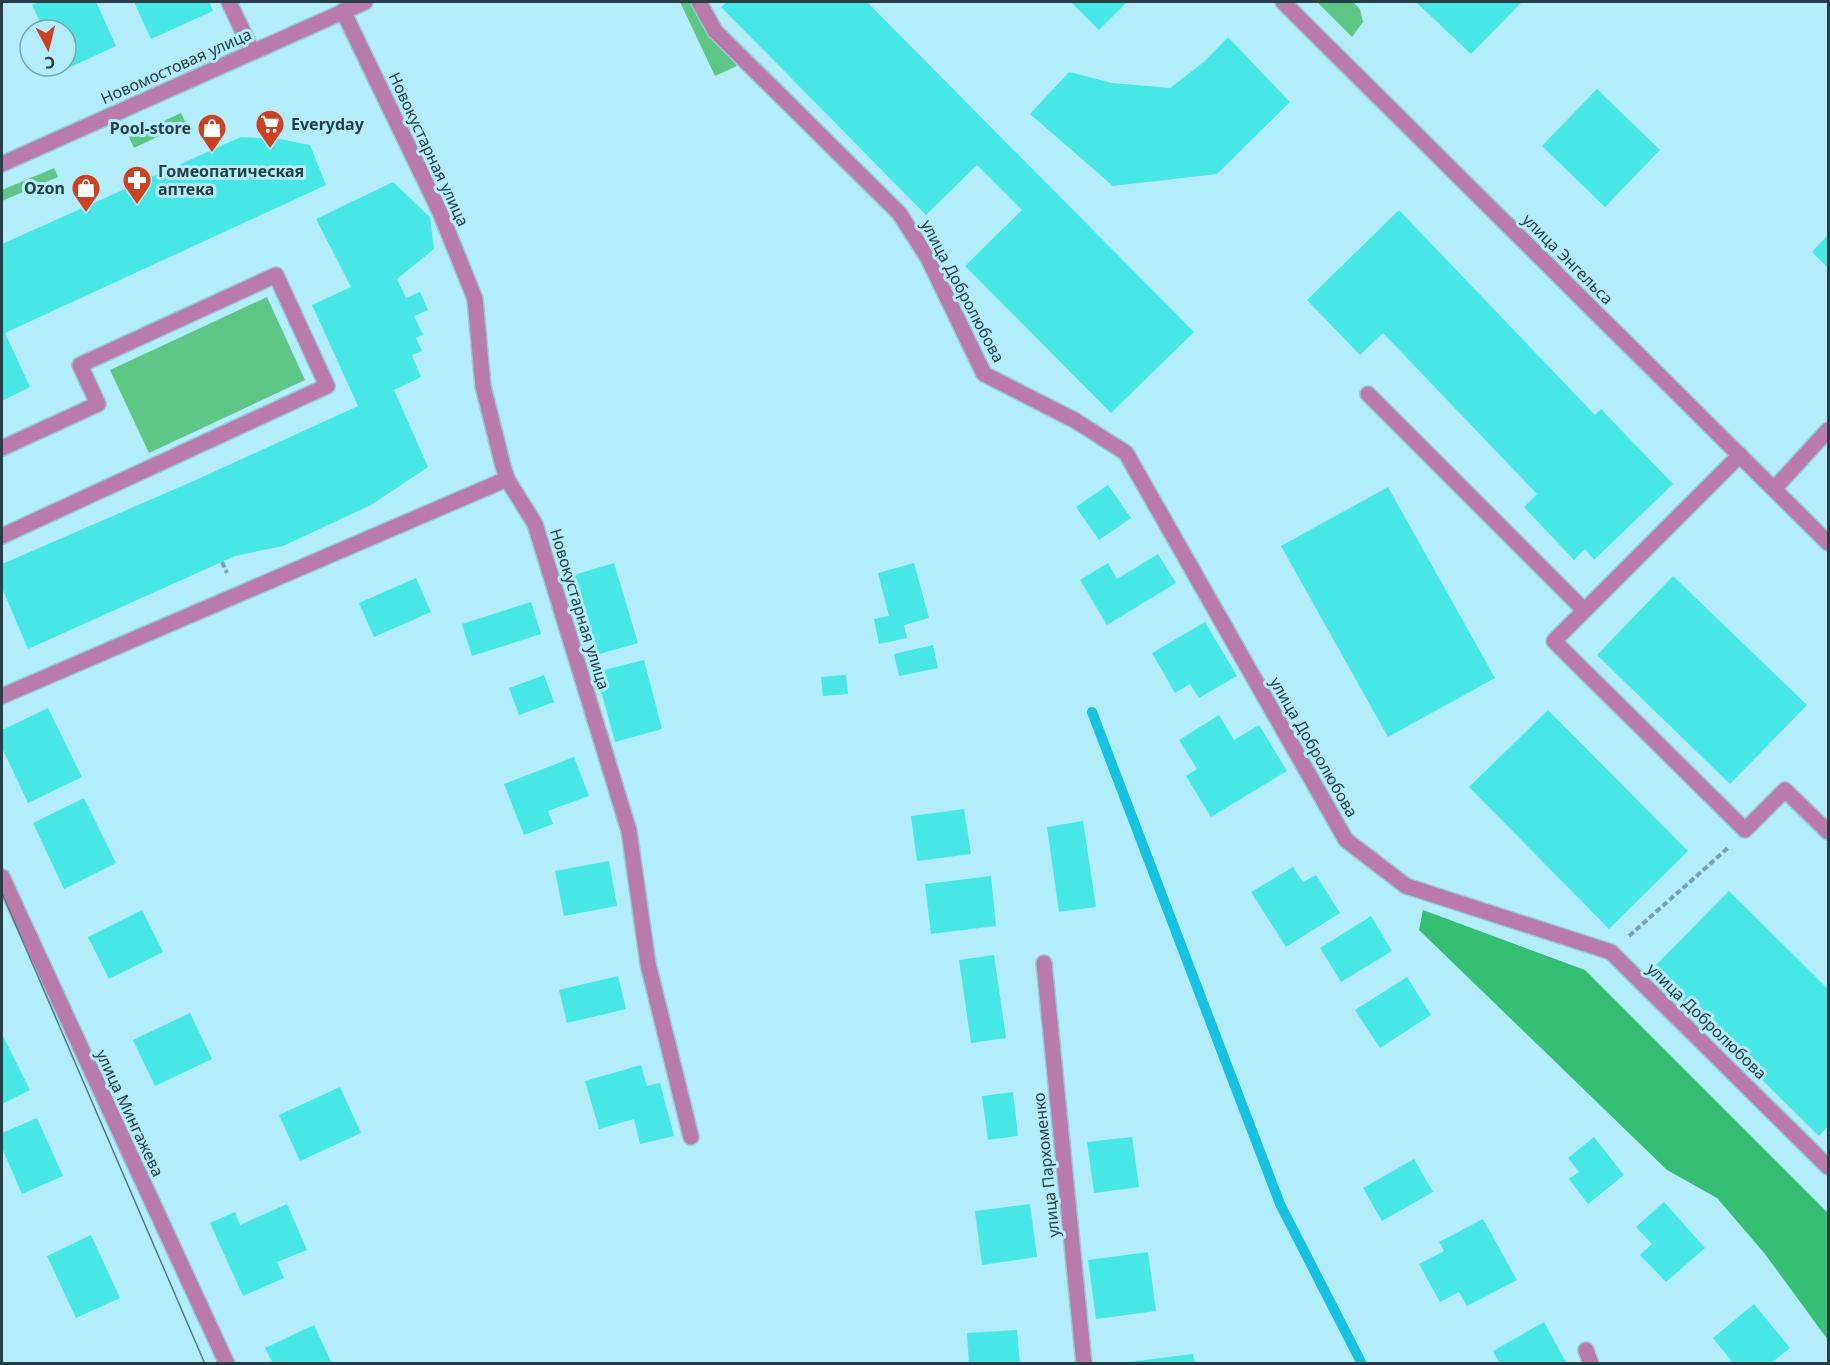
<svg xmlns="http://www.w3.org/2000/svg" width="1830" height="1365" font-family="'Noto Sans',sans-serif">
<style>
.green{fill:#5fc786}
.forest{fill:#34bf72}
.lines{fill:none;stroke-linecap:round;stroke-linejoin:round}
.stream{stroke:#17c2e0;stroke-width:10}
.building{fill:#47e7e6}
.minor-casing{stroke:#97c9d6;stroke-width:18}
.path{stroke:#77a2ac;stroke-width:4;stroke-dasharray:6 3;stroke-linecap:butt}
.minor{stroke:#b87bab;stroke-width:15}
.tram{stroke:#577a82;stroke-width:1.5}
.labels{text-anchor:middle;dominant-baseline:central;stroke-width:6;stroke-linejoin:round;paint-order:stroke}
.street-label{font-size:16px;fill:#273f44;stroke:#b3ecfa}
.poi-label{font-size:16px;font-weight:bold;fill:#273f44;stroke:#b3ecfa;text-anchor:start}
</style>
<rect width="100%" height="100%" fill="#b3ecfa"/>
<!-- green -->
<g class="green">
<path d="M680 2H694L711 32 737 66 715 76Z"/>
<path d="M1317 2H1353L1360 9 1363 22 1352 37Z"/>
<path d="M181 113 186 123 134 148 129 137Z"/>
<path d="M54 168 58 177 2 201V190Z"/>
<path d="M267 297 305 380 149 453 110 370Z"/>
</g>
<!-- forest -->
<path class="forest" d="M1423 910 1585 970 1828 1213V1340L1765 1254 1717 1198 1667 1170 1419 930Z"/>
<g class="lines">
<!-- stream -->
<path class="stream" d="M1092 712 1280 1204 1362 1364"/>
</g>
<!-- building -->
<g class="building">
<path d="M40 2H96L116 46 62 71 60 66H66V30H44L32 5Z"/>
<path d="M134 2H209L213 11 151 39Z"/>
<path d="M727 2H867L1194 332 1111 413 965 266 1022 210 977 165 926 215 721 7Z"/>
<path d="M1071 2H1127L1099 30Z"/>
<path d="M1416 2H1522L1471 54Z"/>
<path d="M1228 37 1290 102 1217 174 1113 186 1030 114 1069 72 1112 83 1170 88 1205 61Z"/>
<path d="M1597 89 1660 150 1605 207 1542 146Z"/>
<path d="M241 137 280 139 310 145 326 185 5 333 30 387 2 401V244Z"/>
<path d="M393 182 430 217 434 249 397 279 406 298 420 292 428 310 414 316 423 335 416 338 422 351 412 355 421 377 394 390 428 467 371 505 283 546 235 556 28 649 2 588V564L189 483 358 406 312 305 351 287 316 219Z"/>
<path d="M1399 210 1595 415 1601 409 1673 484 1594 560 1585 549 1574 560 1524 507 1537 494 1383 333 1360 355 1307 300Z"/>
<path d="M1828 235V268L1812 252Z"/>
<path d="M1108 485 1131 518 1099 540 1076 507Z"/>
<path d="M1388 487 1495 678 1388 737 1281 546Z"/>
<path d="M1158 554 1176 583 1107 625 1080 580 1108 563 1117 579Z"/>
<path d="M614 563 638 643 596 655 574 575Z"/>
<path d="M914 563 929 618 904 625 907 638 879 644 874 619 889 616 878 573Z"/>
<path d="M1673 576 1807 705 1730 784 1597 655Z"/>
<path d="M416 578 431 612 374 637 359 603Z"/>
<path d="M531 602 541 634 472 656 462 624Z"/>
<path d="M1205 622 1237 676 1199 698 1190 684 1175 693 1152 653Z"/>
<path d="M933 645 938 668 899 676 894 654Z"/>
<path d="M644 660 662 729 615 742 596 672Z"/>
<path d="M544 675 554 702 519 715 509 688Z"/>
<path d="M846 675 848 694 823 696 821 677Z"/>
<path d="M48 708 82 777 28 803 2 748V730Z"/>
<path d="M1548 710 1688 851 1609 929 1469 787Z"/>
<path d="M1219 715 1234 740 1259 725 1287 771 1211 817 1186 776 1197 769 1179 740Z"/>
<path d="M574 757 589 796 548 811 553 824 524 835 504 784Z"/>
<path d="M84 798 116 863 64 889 33 823Z"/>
<path d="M964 809 971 854 917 861 911 816Z"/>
<path d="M1083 821 1096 907 1059 912 1047 827Z"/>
<path d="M609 861 617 906 564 916 555 871Z"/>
<path d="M1293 867 1303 882 1316 875 1340 913 1286 947 1251 892Z"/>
<path d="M991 876 996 926 931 934 925 884Z"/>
<path d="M1729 891 1828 989V1126L1819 1136 1651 970Z"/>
<path d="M142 910 163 952 109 979 88 937Z"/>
<path d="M1371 916 1392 951 1341 982 1320 948Z"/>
<path d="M994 955 1006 1038 971 1043 959 960Z"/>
<path d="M618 976 626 1009 567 1023 559 990Z"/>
<path d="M1407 977 1431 1015 1380 1048 1355 1010Z"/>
<path d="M190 1013 212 1059 155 1086 133 1040Z"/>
<path d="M2 1034 30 1090 2 1104Z"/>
<path d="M641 1065 647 1086 660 1083 674 1136 640 1144 634 1119 599 1129 585 1081Z"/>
<path d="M340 1087 361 1133 300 1161 279 1115Z"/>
<path d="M1013 1092 1018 1136 988 1140 982 1096Z"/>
<path d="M37 1118 63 1176 22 1194 2 1148V1133Z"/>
<path d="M1132 1137 1139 1187 1094 1193 1087 1142Z"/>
<path d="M1594 1137 1624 1175 1588 1204 1569 1179 1579 1172 1568 1158Z"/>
<path d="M1414 1159 1433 1192 1382 1221 1363 1188Z"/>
<path d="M1664 1202 1705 1248 1666 1282 1640 1255 1652 1244 1636 1227Z"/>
<path d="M287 1204 307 1250 277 1262 284 1278 243 1296 210 1223 235 1212 240 1225Z"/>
<path d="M1030 1204 1037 1257 982 1265 975 1211Z"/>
<path d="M1483 1219 1517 1280 1467 1306 1459 1292 1440 1302 1419 1264 1444 1251 1439 1242Z"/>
<path d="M91 1235 120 1298 76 1318 47 1256Z"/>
<path d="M1148 1252 1156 1311 1096 1319 1088 1260Z"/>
<path d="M1754 1304 1790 1348 1770 1364H1734L1713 1338Z"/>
<path d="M1544 1322 1567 1364H1500L1493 1351Z"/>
<path d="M314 1325 332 1364H273L265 1348Z"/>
<path d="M1017 1330 1020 1364H969L967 1333Z"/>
<path d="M1193 1354 1195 1364H1128V1362Z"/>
</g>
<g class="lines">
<!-- minor casing -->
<g class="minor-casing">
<g id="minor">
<path d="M229 2 252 51"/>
<path d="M699 2 715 31 899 213 928 258 984 374 1076 421 1126 453 1346 840 1406 886 1611 952 1828 1167"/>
<path d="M1283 2 1828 543"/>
<path d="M343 11 440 212 475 299 483 386 503 466 507 479 535 524 629 831 648 964 691 1137"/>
<path d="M2 164 365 2"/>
<path d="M1368 394 1584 610"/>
<path d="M2 448 98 404 80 365 276 275 327 386 2 536"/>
<path d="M1740 455 1554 641 1745 830 1785 790 1828 832"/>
<path d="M1774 489 1828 430"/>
<path d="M2 696 507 479"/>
<path d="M2 877 227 1364"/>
<path d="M1044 963 1084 1364"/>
<path d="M1586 1350 1591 1364"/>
</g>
</g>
<!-- path -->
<g class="path">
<path d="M222 562 227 573"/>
<path d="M1629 936 1729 847"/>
</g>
<!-- minor -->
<use href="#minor" class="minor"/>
<!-- tram -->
<path class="tram" d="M2 893 205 1364"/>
</g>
<!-- icons -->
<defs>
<g id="supermarket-pin" transform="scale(1.5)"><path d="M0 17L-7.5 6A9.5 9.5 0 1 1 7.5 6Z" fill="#cc4122" stroke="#b3ecfa"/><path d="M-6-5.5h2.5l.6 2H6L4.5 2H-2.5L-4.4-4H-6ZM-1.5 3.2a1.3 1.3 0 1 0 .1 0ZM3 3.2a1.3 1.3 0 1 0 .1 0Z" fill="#fff"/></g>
<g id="shop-pin" transform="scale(1.5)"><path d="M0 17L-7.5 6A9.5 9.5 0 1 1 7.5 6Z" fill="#cc4122" stroke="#b3ecfa"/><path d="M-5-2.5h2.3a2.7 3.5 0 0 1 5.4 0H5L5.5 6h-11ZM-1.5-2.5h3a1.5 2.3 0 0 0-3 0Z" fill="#fff"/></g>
<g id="pharmacy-pin" transform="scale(1.5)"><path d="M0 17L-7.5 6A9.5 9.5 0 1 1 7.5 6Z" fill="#cc4122" stroke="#b3ecfa"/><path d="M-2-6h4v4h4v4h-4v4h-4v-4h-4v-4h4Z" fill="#fff"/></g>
</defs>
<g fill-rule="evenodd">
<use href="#supermarket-pin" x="270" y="124"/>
<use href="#shop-pin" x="212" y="128"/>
<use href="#pharmacy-pin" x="137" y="180"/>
<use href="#shop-pin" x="86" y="188"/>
</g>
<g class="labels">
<!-- street labels -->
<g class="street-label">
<text transform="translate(176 66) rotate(-24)">Новомостовая улица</text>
<text transform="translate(429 149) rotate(65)">Новокустарная улица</text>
<text transform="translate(1568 259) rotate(45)">улица Энгельса</text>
<text transform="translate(963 291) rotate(62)">улица Добролюбова</text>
<text transform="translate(580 609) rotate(73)">Новокустарная улица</text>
<text transform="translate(1314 747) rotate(60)">улица Добролюбова</text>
<text transform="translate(1707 1021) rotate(44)">улица Добролюбова</text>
<text transform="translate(130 1113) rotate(65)">улица Мингажева</text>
<text transform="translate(1046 1165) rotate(-96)">улица Пархоменко</text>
</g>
<!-- poi labels -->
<g class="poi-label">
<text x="291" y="124">Everyday</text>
<text x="191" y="128" text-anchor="end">Pool-store</text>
<text x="158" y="171">Гомеопатическая<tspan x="158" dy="18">аптека</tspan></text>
<text x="65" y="188" text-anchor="end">Ozon</text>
</g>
</g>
<!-- border -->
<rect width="1830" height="1365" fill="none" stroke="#273f44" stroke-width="6"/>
<!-- north arrow -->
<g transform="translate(48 48) rotate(173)"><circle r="28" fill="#b3ecfa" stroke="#7ba7b1" stroke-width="1.5"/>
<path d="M0-4.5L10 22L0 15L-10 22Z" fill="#cc4122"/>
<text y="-9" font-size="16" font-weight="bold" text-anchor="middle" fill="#273f44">С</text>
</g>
</svg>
